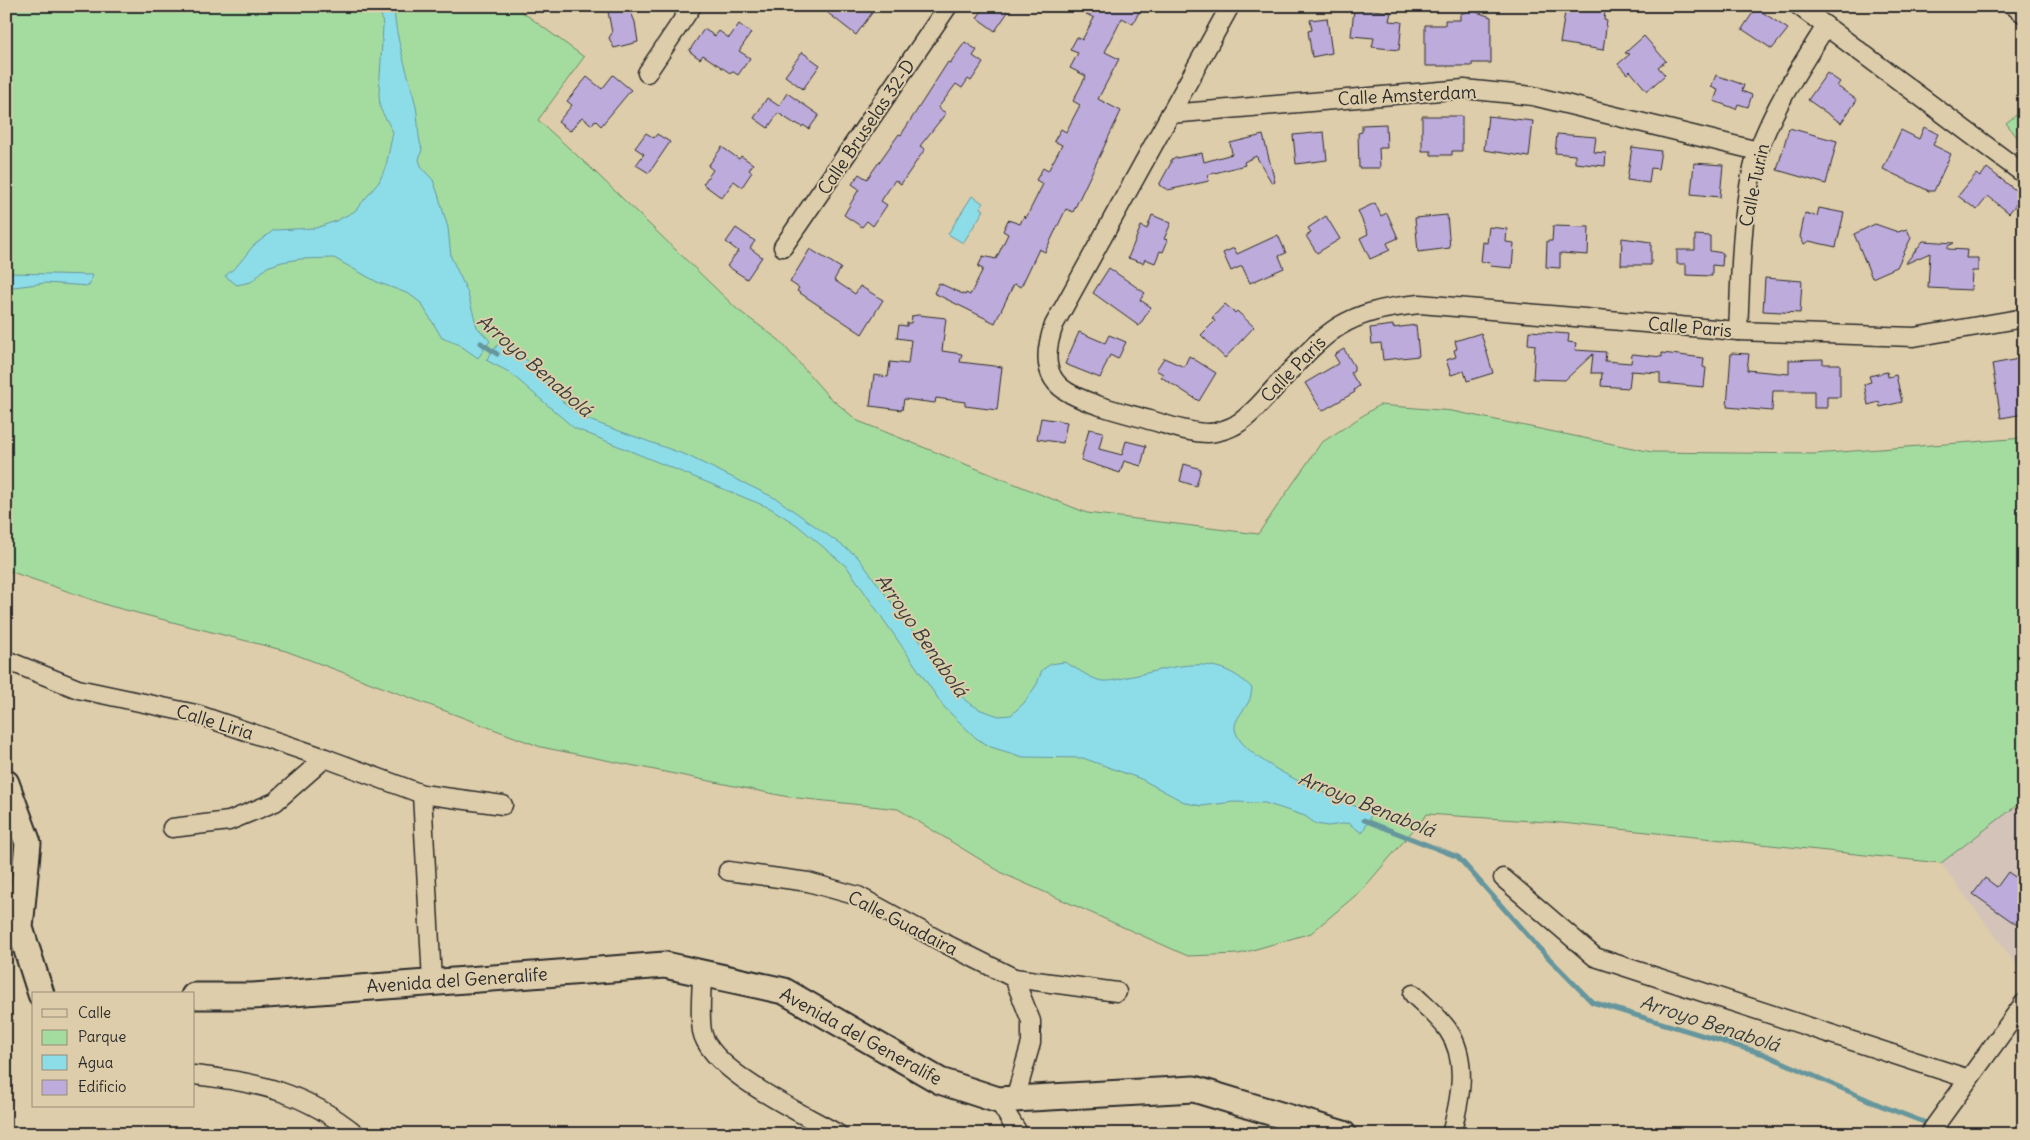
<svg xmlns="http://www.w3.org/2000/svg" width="2030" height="1140" font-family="Delius,sans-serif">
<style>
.built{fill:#d4c3b9}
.green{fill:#a4dca0;stroke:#688466}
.water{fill:#8ddde9;stroke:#66969d}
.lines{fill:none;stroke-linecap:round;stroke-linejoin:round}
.stream{stroke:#66969d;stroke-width:5}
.building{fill:#bdabdb;stroke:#2b2b2b}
.street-casing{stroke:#2b2b2b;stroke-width:21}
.secondary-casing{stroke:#2b2b2b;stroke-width:29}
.street{stroke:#decdaa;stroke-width:18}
.secondary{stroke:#decdaa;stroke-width:25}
.labels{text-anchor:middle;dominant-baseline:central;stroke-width:4;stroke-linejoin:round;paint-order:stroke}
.street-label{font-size:18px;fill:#2b2b2b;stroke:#decdaa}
.water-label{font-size:19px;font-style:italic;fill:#353d3e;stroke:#decdaa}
</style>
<rect width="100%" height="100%" fill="#decdaa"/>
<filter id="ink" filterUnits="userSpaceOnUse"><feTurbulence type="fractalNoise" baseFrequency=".02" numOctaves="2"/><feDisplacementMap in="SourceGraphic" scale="10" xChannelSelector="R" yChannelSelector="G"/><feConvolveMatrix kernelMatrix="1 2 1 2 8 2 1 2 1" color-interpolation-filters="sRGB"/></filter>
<g filter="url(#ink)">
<!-- built -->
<path class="built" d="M2024 800V975L1941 863Z"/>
<!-- green -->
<g class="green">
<path d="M6 6H514L584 57 538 120 593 170 738 310 779 340 828 396 858 421 1087 513 1258 534 1321 443 1379 405 1452 411 1652 452 1814 454 2024 438V800L1941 863 1562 823 1427 814 1362 890 1311 933 1239 954 1188 956 1004 874 898 809 789 797 541 747 286 651 110 606 6 570Z"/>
<path d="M2024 109V146L2006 123Z"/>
</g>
<!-- water -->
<g class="water">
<path d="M380 6H394C395 41 409 73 416 107 419 122 417 135 422 149L419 160 422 168 433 180 438 194 448 228 451 257 467 291 477 327 490 341 478 358 458 344 442 338 421 303 409 294 377 282 334 258 300 259 282 262 267 267 251 282 237 285 225 276 237 266 253 246 274 230 316 228 336 221 355 211 379 182 386 166 393 132 380 108 379 93 383 26Z"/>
<path d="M972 196 983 203 980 208 984 210 963 243 948 234Z"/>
<path d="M6 270 9 273 92 275 89 286 45 283 6 288Z"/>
<path d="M500 342 516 348 565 404 586 419 686 455 777 499 857 556 923 645 939 671 966 701 981 710 999 716 1011 715 1024 703 1037 684 1042 670 1051 664 1064 662C1075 667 1086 676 1098 680 1106 683 1120 679 1128 677 1174 668 1214 650 1252 688 1251 693 1251 699 1248 703 1244 711 1234 719 1235 729 1240 762 1343 801 1372 813L1362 833 1348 823 1328 826 1316 824 1305 816 1265 803 1233 802 1202 806 1186 803 1141 779 1083 758 1023 757 991 747 976 738 944 707 847 567 797 525 770 508 574 428 509 372 486 360Z"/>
</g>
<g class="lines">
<!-- stream -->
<g class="stream">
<path d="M481 343 497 354"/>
<path d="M1364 820 1458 857 1538 947 1592 1002 1764 1054 1882 1106 1955 1134"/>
</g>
</g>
<!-- building -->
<g class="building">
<path d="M607 6H624L630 10 635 22 638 42 614 48 609 38 612 33Z"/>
<path d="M819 6H877L856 35Z"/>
<path d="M985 6H999L1008 12 995 31 977 18Z"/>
<path d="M1071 6H1142L1133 24 1122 18 1105 52 1119 59 1098 99 1121 111 1073 212 1066 209 1045 252 1039 249 1021 287 1014 284 995 323 934 293 939 283 965 295 966 293 970 295 983 269 978 267 983 256 996 259 1008 234 1003 231 1008 220 1020 224 1024 216 1026 218 1043 184 1036 180 1043 168 1048 171 1062 145 1054 141 1061 129 1066 132 1080 105 1073 101 1086 76 1070 68 1078 53 1070 50 1077 37 1082 40 1094 18Z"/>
<path d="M1566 6 1605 11 1604 20 1607 21 1603 50 1560 43Z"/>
<path d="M1756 8 1788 29 1772 49 1742 29Z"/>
<path d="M1363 9 1391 12 1389 21 1402 22 1399 50 1372 47 1374 38 1351 36 1354 10 1363 11Z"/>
<path d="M1471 10 1491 17V63H1472V66H1425V25H1445V20H1460V14Z"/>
<path d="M1327 18 1332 53 1312 57 1308 31 1312 30 1310 20Z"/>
<path d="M739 24 751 33 739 51 750 58 738 75 732 71 730 73 703 55 700 59 689 51 704 29 715 36 719 31 729 38Z"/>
<path d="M1644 36 1666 61 1658 67 1665 75 1647 91 1630 71 1627 74 1618 64 1630 54 1625 53Z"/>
<path d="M965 42 977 50 973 56 983 63 971 81 968 79 962 88 956 84 938 108 946 113 920 146 925 149 901 184 895 180 881 201 887 205 873 226 867 221 862 227 844 215 859 189 852 184 859 174 867 179 899 134 901 135 948 62 950 63Z"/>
<path d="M802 52 820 65 803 89 785 76Z"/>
<path d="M1827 73 1840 82 1837 86 1857 100 1841 123 1808 100Z"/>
<path d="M613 75 631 90 601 126 595 120 592 125 582 117 570 131 558 122 572 105 567 101 587 77 602 89Z"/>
<path d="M1716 75 1744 85 1742 91 1752 95 1748 107 1738 104 1736 109 1714 101 1718 90 1711 87Z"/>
<path d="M787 93 819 115 809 129 803 125 802 127 796 123 795 124 778 113 768 128 754 118 767 98 779 106Z"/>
<path d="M1422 116H1462V151H1452V155H1431V151H1422Z"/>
<path d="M1488 116 1533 121 1529 157 1484 150Z"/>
<path d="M1386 124 1387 148H1379L1380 168H1359L1358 133 1362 132V125Z"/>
<path d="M1924 127 1938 134 1933 145 1951 154 1934 191H1929L1883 169 1901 130 1919 139Z"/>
<path d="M1789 128 1837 141 1826 184 1777 170Z"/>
<path d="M1324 132 1327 160 1296 164 1293 135Z"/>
<path d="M646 133 654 138 657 134 670 142 649 173 636 165 644 154 635 148Z"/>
<path d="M1557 134 1596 137 1594 152 1606 153 1605 166 1575 163V155L1555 153Z"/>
<path d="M1263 135 1275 182 1272 183 1256 156 1244 162 1245 165 1207 175 1209 181 1168 190 1159 185 1171 163V159L1202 153 1204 162 1232 154 1230 143Z"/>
<path d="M722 147 739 159 741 156 753 164 749 170 752 172 742 187 734 181 722 198 703 184 713 170 708 166Z"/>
<path d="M1632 147 1661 151 1658 169 1651 168 1649 183 1627 180Z"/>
<path d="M1694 163 1723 165 1720 197 1691 194Z"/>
<path d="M1987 168 2023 196 2009 213 1988 196 1977 210 1958 196 1976 174 1980 177Z"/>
<path d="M1375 203 1381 216 1387 213 1398 238 1387 243 1390 250 1370 259 1360 238 1368 234 1358 211Z"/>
<path d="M1819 208 1844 213 1836 247 1809 241 1804 244 1800 237 1805 213 1817 216Z"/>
<path d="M1152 215 1171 223 1164 239 1168 240 1163 252 1160 251 1155 263 1145 259 1143 263 1128 258 1141 226 1147 229Z"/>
<path d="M1447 215 1450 248 1418 252 1415 218Z"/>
<path d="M1326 216 1340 239 1317 253 1306 236 1311 233 1308 228Z"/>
<path d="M1875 224 1898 232 1907 229 1911 238 1897 267 1872 278 1854 234Z"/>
<path d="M1553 226 1589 227 1588 255 1560 253V268L1546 267 1547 241H1552Z"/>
<path d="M1489 227 1507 229 1506 242 1514 243 1512 268 1490 266 1491 263 1481 262 1483 242 1487 243Z"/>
<path d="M736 228 755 241 750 248 762 257 747 279 727 266 738 251 726 242Z"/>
<path d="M1278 235 1286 253 1279 256 1284 268 1250 283 1242 266 1231 271 1223 253 1234 248 1237 254Z"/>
<path d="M1695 235 1710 236V251L1723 253 1722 266 1712 265V276L1686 275V264H1677V250H1695Z"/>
<path d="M1622 238 1651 242V265H1621Z"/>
<path d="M1923 241 1954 243 1948 246V249L1967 250 1966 258H1978V271H1972L1971 290 1928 288 1930 253 1905 264Z"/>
<path d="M810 249 841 268 834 280 855 294 860 286 883 300 862 334 797 291 799 288 790 282Z"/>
<path d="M1109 268 1145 293 1140 300 1151 307 1139 326 1093 293Z"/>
<path d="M1765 278 1802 281 1800 313 1763 311Z"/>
<path d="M1225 304 1235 313 1237 311 1254 327 1225 358 1201 335 1215 321 1212 318Z"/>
<path d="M918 315 946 318 942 351 962 354 960 362 1002 367 997 410 965 406V402L936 398 935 403 904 399 902 410 870 406 874 375 888 377 890 362 908 364 911 340 897 338 899 325 907 326V323H911L912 316Z"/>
<path d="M1393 325V328L1416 325 1419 356 1383 360 1381 343 1372 344 1370 328Z"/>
<path d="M1529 331 1569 334 1568 342 1576 343 1575 350 1606 352 1605 361 1631 363 1632 354 1662 357V353L1704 358 1703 367 1706 368 1704 387 1660 383V373L1631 371 1629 388 1601 386 1602 373H1591L1593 354 1565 380 1533 379 1535 345 1528 344Z"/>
<path d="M1079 332 1105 343 1109 335 1126 342 1118 359 1110 355 1100 378 1065 364Z"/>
<path d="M1481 333 1493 373 1467 381 1464 371 1451 375 1446 360 1456 357 1454 350 1457 349 1455 341Z"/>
<path d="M1344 349 1354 366V371L1351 373 1359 386 1354 390 1355 392 1322 411 1305 383 1339 363 1334 355Z"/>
<path d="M1731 353 1749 354 1747 370 1789 374V360L1823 359V364H1840V397H1827V408H1814V391H1773L1772 411 1727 407Z"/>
<path d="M1189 356 1216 373 1199 401 1161 377 1163 374 1156 370 1164 358 1184 367Z"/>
<path d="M2024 358V414L2001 418 1992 364Z"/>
<path d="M1887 372 1888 377 1896 375 1902 402 1880 407 1879 402 1868 405 1864 384 1871 382 1869 376Z"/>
<path d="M1041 418 1067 422 1063 443 1037 439Z"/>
<path d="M1089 429 1103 432 1099 449 1122 455 1126 441 1146 446 1141 466 1124 461 1120 473 1081 460Z"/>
<path d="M1184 464 1201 469 1196 486 1180 481Z"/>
<path d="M2008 872 2024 883V930L1973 894 1985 878 1997 887Z"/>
</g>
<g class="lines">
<!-- street casing -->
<g class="street-casing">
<g id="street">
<path d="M1230 6 1054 325C1045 350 1041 379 1071 394 1096 407 1126 413 1153 421 1171 426 1190 433 1208 433 1216 433 1231 428 1237 424 1253 414 1265 398 1278 384 1327 330 1344 311 1420 304L1738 331 1914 337 2024 318"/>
<path d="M1799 6 2024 174"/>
<path d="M2014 6 2024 14"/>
<path d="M647 73 692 6"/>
<path d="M1170 114 1464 89 1533 96 1758 151"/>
<path d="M783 247 948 6"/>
<path d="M1738 331C1741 276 1740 200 1759 149 1775 105 1801 66 1826 26"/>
<path d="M6 660 78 689 196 714 325 758 422 794 503 805"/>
<path d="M422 794 432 981"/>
<path d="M172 828 229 821 275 802 325 758"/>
<path d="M728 871 808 882 858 896 946 944 1014 978 1117 992"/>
<path d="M1503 878 1595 957 1969 1079"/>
<path d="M702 973C702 991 699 1013 702 1031 709 1071 804 1114 838 1134"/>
<path d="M1014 978 1031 1021V1043L1015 1099"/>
<path d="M1413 994C1424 1005 1439 1017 1448 1030 1469 1060 1460 1101 1451 1134"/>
<path d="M194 1075C258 1082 304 1092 356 1134"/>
<path d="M998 1100 1019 1134"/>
<path d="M1929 1134 2024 1003"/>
</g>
</g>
<!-- secondary casing -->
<g class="secondary-casing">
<g id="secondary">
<path d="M6 783 28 843 20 928 41 994"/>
<path d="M194 996H253L665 965 784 991 940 1081 998 1100 1194 1089 1343 1134"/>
</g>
</g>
<!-- street -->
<use href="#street" class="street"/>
<!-- secondary -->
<use href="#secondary" class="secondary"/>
</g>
</g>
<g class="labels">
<!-- street labels -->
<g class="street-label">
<text transform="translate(1407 95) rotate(-3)">Calle Amsterdam</text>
<text transform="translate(866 127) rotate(-56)">Calle Bruselas 32-D</text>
<text transform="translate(1754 185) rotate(-78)">Calle Turin</text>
<text transform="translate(1690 327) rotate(5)">Calle Paris</text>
<text transform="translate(1293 369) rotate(-46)">Calle Paris</text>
<text transform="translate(215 722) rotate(17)">Calle Liria</text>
<text transform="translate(903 923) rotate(27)">Calle Guadaira</text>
<text transform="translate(457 980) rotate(-4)">Avenida del Generalife</text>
<text transform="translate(861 1036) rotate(29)">Avenida del Generalife</text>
</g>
<!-- water labels -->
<g class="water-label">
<text transform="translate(535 365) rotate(41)">Arroyo Benabolá</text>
<text transform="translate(922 635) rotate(55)">Arroyo Benabolá</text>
<text transform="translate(1367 804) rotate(22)">Arroyo Benabolá</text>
<text transform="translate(1710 1023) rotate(18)">Arroyo Benabolá</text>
</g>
</g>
<!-- margin -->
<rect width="2030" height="1140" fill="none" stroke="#decdaa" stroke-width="25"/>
<rect x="12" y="12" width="2005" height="1115" fill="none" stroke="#2b2b2b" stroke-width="2" filter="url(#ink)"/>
<!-- legend -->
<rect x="32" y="992" width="162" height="115" fill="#decdaa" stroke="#968c77"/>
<rect x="42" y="1009" width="25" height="8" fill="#decdaa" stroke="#968c77"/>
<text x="78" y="1018" font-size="15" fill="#2b2b2b">Calle</text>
<rect x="42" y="1030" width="25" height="15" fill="#a4dca0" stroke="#968c77"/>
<text x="78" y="1042" font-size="15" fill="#2b2b2b">Parque</text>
<rect x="42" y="1055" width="25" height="15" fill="#8ddde9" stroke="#968c77"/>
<text x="78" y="1068" font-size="15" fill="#2b2b2b">Agua</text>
<rect x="42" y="1080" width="25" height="15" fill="#bdabdb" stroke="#968c77"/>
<text x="78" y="1092" font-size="15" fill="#2b2b2b">Edificio</text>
</svg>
